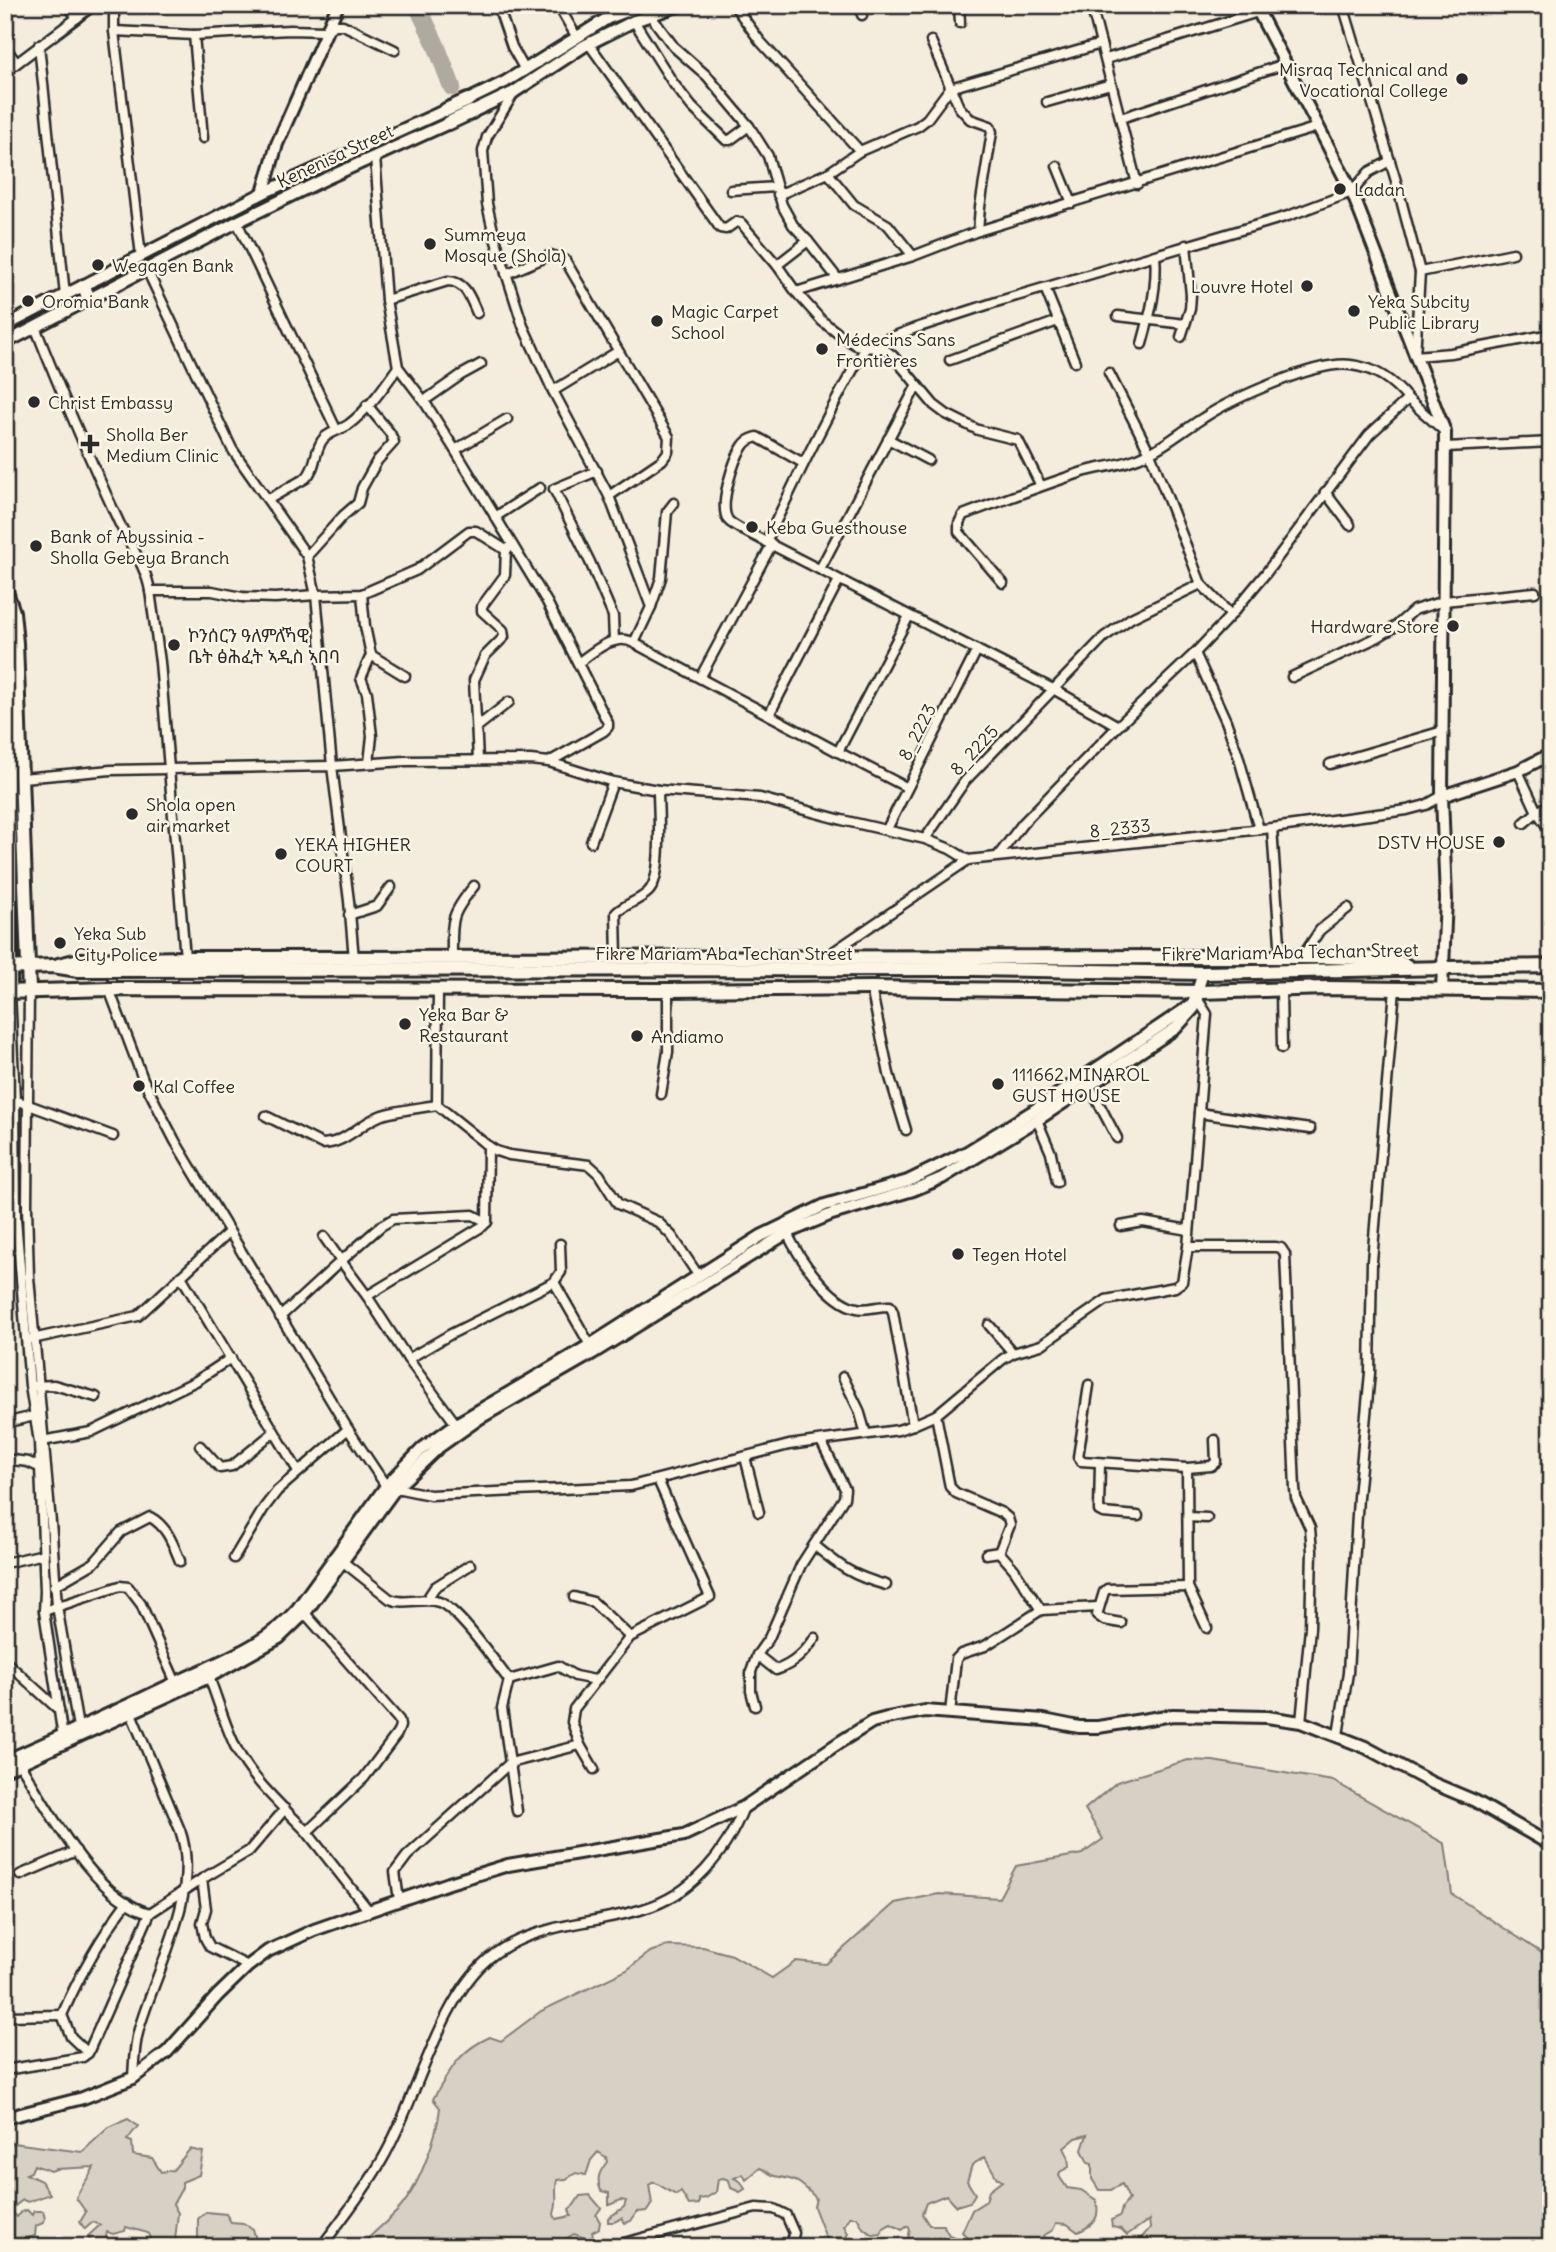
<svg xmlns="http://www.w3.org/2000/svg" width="1556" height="2252" font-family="Delius,'Noto Sans Ethiopic',sans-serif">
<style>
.green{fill:#d6d1c4;stroke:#807e78;stroke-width:2}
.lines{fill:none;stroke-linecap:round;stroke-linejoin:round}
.river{stroke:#afaaa0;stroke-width:18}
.street-casing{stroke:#2b2b2b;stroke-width:13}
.secondary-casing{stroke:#2b2b2b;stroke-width:16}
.primary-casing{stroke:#2b2b2b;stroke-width:18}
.street{stroke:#fcf5e5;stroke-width:8}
.secondary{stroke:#fcf5e5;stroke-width:10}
.primary{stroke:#fcf5e5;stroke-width:12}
.poi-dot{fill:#2b2b2b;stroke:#fcf5e5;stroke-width:2.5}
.labels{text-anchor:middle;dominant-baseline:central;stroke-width:5;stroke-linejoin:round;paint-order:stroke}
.poi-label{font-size:18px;fill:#2b2b2b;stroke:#fcf5e5;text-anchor:start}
.street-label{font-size:18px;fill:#2b2b2b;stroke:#fcf5e5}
</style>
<rect width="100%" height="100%" fill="#f4edde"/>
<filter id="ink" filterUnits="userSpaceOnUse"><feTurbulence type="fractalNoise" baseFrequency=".0143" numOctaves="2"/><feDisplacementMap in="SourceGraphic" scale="14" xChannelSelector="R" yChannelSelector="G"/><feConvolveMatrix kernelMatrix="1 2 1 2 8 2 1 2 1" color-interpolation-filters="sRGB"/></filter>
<g filter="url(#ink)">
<!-- green -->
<g class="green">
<path d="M1188 1760 1213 1761 1333 1781 1445 1844 1452 1894 1551 1959V2247H1138V2242L1150 2228 1149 2220 1127 2235 1121 2229 1112 2227 1111 2220 1120 2216 1122 2208 1129 2199 1122 2184 1111 2190H1099L1092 2179V2164L1088 2163 1082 2150 1087 2135 1076 2138 1064 2148 1068 2156 1069 2167 1060 2172 1059 2176 1067 2188 1081 2190 1096 2200C1101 2218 1094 2225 1078 2232L1067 2224 1056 2223 1053 2230 1043 2236 1053 2247 969 2246 967 2237 962 2232 972 2210 986 2201 989 2191 1002 2181 997 2178 985 2157 972 2165 967 2181 975 2194 970 2202 956 2206 946 2195 926 2203 922 2214 929 2225H943L949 2235 959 2239 958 2247H906L910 2230 908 2226 902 2230 891 2224 883 2228 881 2234 873 2235 863 2228 857 2217H850L844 2226 848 2233 846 2238 836 2237 833 2242 828 2243 814 2207 816 2198C799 2181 798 2180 775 2176 770 2175 766 2170 760 2168L746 2180 743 2174 734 2178 741 2182 745 2189 740 2192 731 2188 729 2180 723 2178 718 2179 716 2192 706 2198 699 2199V2204L689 2205 681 2192 676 2195 654 2182 649 2185 652 2204 647 2211 637 2212 631 2221 625 2223 622 2218 614 2222H608V2218L624 2207 626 2201 621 2200 609 2205V2193L601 2191C596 2179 599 2172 607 2162L606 2157 598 2152 591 2160 586 2175 576 2173 566 2179 557 2180C554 2193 559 2200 554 2214L556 2219 571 2216 569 2209 574 2205 580 2196 590 2195 601 2208 596 2215 600 2222 599 2228 592 2232 593 2236 588 2239 574 2234 552 2247H361C372 2232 388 2222 400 2208 419 2186 437 2137 440 2108L433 2099C450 2071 458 2051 490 2037L501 2041 541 2011 627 1970 650 1952 667 1946 703 1947 732 1955 772 1978 796 1961 826 1964 895 1903 939 1894 999 1898 1016 1866 1082 1854 1103 1839 1085 1809 1117 1782Z"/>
<path d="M128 2119 138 2126 127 2140 132 2142 133 2155 152 2158 161 2172 173 2170 190 2149 203 2152 199 2175 182 2182V2188L173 2204 178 2213 175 2240 184 2247H153L148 2233 126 2227 125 2231 113 2234 107 2232 104 2247C95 2247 91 2245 88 2236L100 2225 93 2222 85 2229 80 2222 86 2212 76 2198C81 2186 89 2178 94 2167L56 2169 51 2171 34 2165 31 2172 26 2174 41 2181 50 2194 28 2202 23 2200 12 2208 14 2214 17 2217 21 2212 27 2210 32 2215 34 2211H43L45 2219 43 2223 36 2226 35 2236 28 2238V2246L5 2247V2229L9 2222 5 2218V2146L13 2143 82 2152 109 2127Z"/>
<path d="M206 2212 226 2214 231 2222 243 2223 253 2229 258 2247H193L198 2245V2219Z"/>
</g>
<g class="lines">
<!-- river -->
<path class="river" d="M417 5 436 45 452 87"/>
<!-- street casing -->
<g class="street-casing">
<g id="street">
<path d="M68 5 77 18"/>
<path d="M114 5V31L141 256"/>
<path d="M558 5 576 36"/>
<path d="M734 5 760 41 860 151 918 126 927 119 950 88 1101 44"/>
<path d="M859 5 862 15"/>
<path d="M959 5 960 23"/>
<path d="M1091 5 1137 184"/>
<path d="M1343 5 1396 181 1420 272 1415 356 1451 353 1551 334"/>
<path d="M499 9 512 47 525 70"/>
<path d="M650 15 674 47 707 76 749 126 768 156 782 205 793 225 808 241"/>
<path d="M634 21 673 83 692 107 726 140H730L749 126"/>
<path d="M114 31 194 35 290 30 325 31 335 25H343L395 50"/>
<path d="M194 35 203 138"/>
<path d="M931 41 959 107 970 119 990 126 992 132 980 207 978 231"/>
<path d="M589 44 720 228 726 229 736 222 741 223 777 265 796 292"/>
<path d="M39 45 65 295"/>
<path d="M5 47 16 62"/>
<path d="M1106 59 1258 12"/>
<path d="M5 72 94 5"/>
<path d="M514 93 487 137 483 151 487 204 494 235 523 326 553 391 609 496 651 607 634 643 769 715"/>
<path d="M1047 102 1111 84"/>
<path d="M1121 118 1285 64"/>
<path d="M1318 127 978 231 913 256 796 292 822 321 844 338 856 345 866 347 913 329 996 302 1288 216 1352 192 1369 172 1390 161"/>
<path d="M375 157 386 300 398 367 424 401 455 450 547 602 608 723V727L604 731 549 762"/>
<path d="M1057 166 1072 203"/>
<path d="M828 173 854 205 888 225 913 256"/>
<path d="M731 190 776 187"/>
<path d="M778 195 828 173 860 151"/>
<path d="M237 222 336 429"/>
<path d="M1551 237V239"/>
<path d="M777 265 808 241 838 279"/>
<path d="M146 268 232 449 307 556 316 595 332 766 405 761 530 760 549 762 613 782 658 790 760 798 842 820 925 839 950 849 968 860"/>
<path d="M1420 272 1513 253"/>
<path d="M506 274 551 255 565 260 669 437 668 452 662 460 609 496"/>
<path d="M1045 288 1075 362"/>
<path d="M386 300 448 281C466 282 470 298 477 313"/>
<path d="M1118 316 1185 324"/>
<path d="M36 329C61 393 88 455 117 518 127 541 146 565 150 591H212L242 597 275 598 316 595 362 594 417 570 469 531H476L506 550"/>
<path d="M1181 337 1190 309 1191 295 1186 245"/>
<path d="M1142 344C1150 315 1158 285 1155 255"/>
<path d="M950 360 1058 321"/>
<path d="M1109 373 1150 453 1201 584"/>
<path d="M553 391 617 352"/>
<path d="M424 401 461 375 481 364"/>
<path d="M888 439 928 460"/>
<path d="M1446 447 1551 442"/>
<path d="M455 450 507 419"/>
<path d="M597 471 554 489 590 562 613 616 614 641"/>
<path d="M1041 486 1018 440 978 430 946 414 934 405 893 356 884 349 866 347C829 410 798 475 766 542L1055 690 1118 726"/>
<path d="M1325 492 1350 525"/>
<path d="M269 499 306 478C317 467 314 449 324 438 332 431 340 430 348 425 368 410 384 387 398 367"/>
<path d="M495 517 540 488"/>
<path d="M766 542C758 537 733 527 728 520 718 505 734 459 743 446 747 440 751 439 757 437L803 463"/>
<path d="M307 556 343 516 358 503 362 488 377 461 394 442 390 433 367 405"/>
<path d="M820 569 917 385"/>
<path d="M839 580 769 715 838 752 909 616"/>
<path d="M1003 583 959 532V523L963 515C1003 500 1043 485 1083 472 1106 466 1128 464 1149 453 1168 444 1185 429 1203 418 1232 399 1317 360 1351 365 1376 368 1393 381 1408 399"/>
<path d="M150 591 160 662 185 958"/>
<path d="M362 594 365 626 371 655 361 678 367 693 372 736 369 763"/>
<path d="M651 607 661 578 667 512 674 503"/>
<path d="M1195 653 1226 721 1238 755 1259 829"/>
<path d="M371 655 405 676"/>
<path d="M578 663C593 652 615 632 634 643"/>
<path d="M1292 677 1378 637 1396 626 1414 610 1444 601 1535 592"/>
<path d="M700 678 772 544"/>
<path d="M477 727 509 702"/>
<path d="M838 752 906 787"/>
<path d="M478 760 474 680 485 656 504 637 503 630 482 611V606L505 575 506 550 510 547"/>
<path d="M1330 764 1443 731"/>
<path d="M1518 771 1537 812 1551 832"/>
<path d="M22 778 111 770 332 766 349 901 354 959"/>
<path d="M1524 823 1537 812 1551 804"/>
<path d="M1272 828 1281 958"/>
<path d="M887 829 977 650"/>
<path d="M925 839 965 781 1104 637 1131 618 1201 584 1231 615"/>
<path d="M591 842 613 782"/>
<path d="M998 856 1023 823 1118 726 1195 653 1231 615 1266 573 1369 435 1408 399 1443 430"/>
<path d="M349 915 377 906 391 887"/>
<path d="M827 956 968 860 1272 828 1407 810 1426 805 1442 796"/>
<path d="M1302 957 1320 930 1348 908"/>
<path d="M452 958C452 920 449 917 474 886"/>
<path d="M617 959 616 913C625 904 639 901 648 892 664 877 658 813 658 790"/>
<path d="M871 988 889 1074 906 1130"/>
<path d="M109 989 143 1079 175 1141 348 1429 386 1486 430 1495 631 1486 789 1445 898 1430 913 1425 936 1415 1003 1359 1013 1353 1041 1345 1106 1300 1175 1287 1182 1282 1188 1247 1207 1014 1198 1000"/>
<path d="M438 989 437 1105 488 1146 496 1151 509 1155 589 1165 599 1174 618 1204 658 1222 672 1236 698 1275"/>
<path d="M1281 990 1282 1048"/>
<path d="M29 991 27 1207 29 1277 52 1534 57 1606 79 1733"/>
<path d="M10 992 15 1100 16 1219 30 1386 39 1442 45 1591 44 1611 63 1738"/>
<path d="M1089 1085 1117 1138"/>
<path d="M661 1094 668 1052V990"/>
<path d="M15 1100 113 1136"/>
<path d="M1199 1113 1310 1129"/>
<path d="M266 1116 322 1144C347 1143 360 1123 382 1115 399 1110 419 1108 437 1105"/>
<path d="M1037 1120 1051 1153 1057 1182"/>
<path d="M1121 1226 1143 1222 1189 1230"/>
<path d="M787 1233C798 1256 829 1303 857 1308 867 1311 879 1305 890 1306L893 1312 913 1425"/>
<path d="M324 1237 341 1261 381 1226 393 1219 473 1215 487 1222"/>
<path d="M1188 1247H1276L1281 1248 1285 1254 1295 1489 1296 1498 1310 1528 1312 1551 1310 1628 1301 1722"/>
<path d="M181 1276 298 1471"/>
<path d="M554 1282 561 1272 560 1244"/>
<path d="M367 1296 483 1226 487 1222 488 1146"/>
<path d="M280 1317 341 1261 367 1296 408 1359 456 1424"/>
<path d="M989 1325 1013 1353"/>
<path d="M32 1339 138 1316 228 1233"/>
<path d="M408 1359 451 1334 554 1282 590 1345"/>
<path d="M843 1377 859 1410 866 1434"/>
<path d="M1089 1385 1078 1457 1081 1461 1187 1468 1211 1466 1216 1462 1215 1440"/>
<path d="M34 1386 54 1385 96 1397"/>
<path d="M936 1415 950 1487 956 1493 1002 1513 1008 1518 1010 1525 999 1552"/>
<path d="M5 1423 34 1416"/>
<path d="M42 1441 91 1432 196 1381 231 1358"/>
<path d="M200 1446 220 1468 232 1466 274 1432"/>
<path d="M745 1457 759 1512"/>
<path d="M5 1459 28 1462 39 1467"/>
<path d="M1100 1463 1099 1511 1103 1513 1138 1516"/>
<path d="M1187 1468 1188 1587 1207 1628"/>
<path d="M1188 1517 1207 1518"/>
<path d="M814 1545C841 1567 852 1576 886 1585"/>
<path d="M986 1554 999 1552 1014 1569 1041 1610"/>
<path d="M234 1558 264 1508 277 1491 348 1429"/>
<path d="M342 1561 390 1599C406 1606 422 1596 439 1602 458 1609 495 1662 509 1680"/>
<path d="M5 1563 44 1554"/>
<path d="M54 1586 94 1563 121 1532 150 1517C167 1526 173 1544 180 1561"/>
<path d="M574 1597 593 1602 630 1637"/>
<path d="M427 1599 435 1587 470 1565"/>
<path d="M302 1610 399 1720 400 1726 397 1734 364 1778 307 1832 369 1911"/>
<path d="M44 1611 120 1586 128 1587 141 1604 176 1683"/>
<path d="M1121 1623 1104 1620 1097 1615 1104 1592 1107 1589 1188 1587"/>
<path d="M757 1655 776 1670C794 1664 804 1653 815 1638"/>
<path d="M5 1661 59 1710"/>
<path d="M209 1677C218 1700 225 1726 236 1748 253 1781 282 1806 307 1832"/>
<path d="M509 1680 558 1666 575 1676 595 1680"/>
<path d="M755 1706 751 1691V1672L757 1655 769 1638 801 1565 844 1498 845 1489 821 1441"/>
<path d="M131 1713 180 1830C202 1892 156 1970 139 2029 134 2045 134 2062 133 2078"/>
<path d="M950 1713 956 1659 961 1654 985 1646 1041 1610 1098 1607"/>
<path d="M1338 1735 1348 1673 1358 1497 1370 1373 1372 1261 1395 989"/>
<path d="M580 1745 594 1769"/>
<path d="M20 1764C49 1810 94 1899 150 1913L202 1879 206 1909 202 1923 205 1938 210 1947 248 1966"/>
<path d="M517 1811 510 1763 580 1745 572 1722 574 1709 630 1637 710 1597 658 1480"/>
<path d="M20 1875 76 1851"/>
<path d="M202 1879 249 1851 285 1809"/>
<path d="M399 1900 395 1872 407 1856 510 1763 502 1708 509 1680"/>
<path d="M5 2016 62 2015"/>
<path d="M88 2053 71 2037 62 2015C80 1974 100 1938 127 1902"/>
<path d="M5 2070 83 2057 88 2053 150 1913"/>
<path d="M321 2247C342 2219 365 2190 382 2160 417 2101 437 2003 488 1959 508 1942 530 1935 555 1928 584 1921 615 1918 643 1909 692 1895 726 1853 744 1807"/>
<path d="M609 2247 756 2208 774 2209 786 2215 794 2233 791 2247"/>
</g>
</g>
<!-- secondary casing -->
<g class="secondary-casing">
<g id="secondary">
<path d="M1255 5 1352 192 1445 432 1442 796 1446 899 1442 990"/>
<path d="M468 100 505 82 608 18 642 5"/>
<path d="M472 112 514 92 584 46 634 21 680 5"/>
<path d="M263 193 277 144 338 5"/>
<path d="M5 326 263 193 446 110"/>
<path d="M5 343 237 222 325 179 449 123"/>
<path d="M1442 796 1518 771 1551 754"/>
<path d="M5 1761C64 1735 123 1708 181 1680 223 1660 268 1644 298 1608L386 1486 423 1448 456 1424 590 1345 761 1236 825 1205 908 1181 967 1152 1033 1111 1193 1004 1203 973"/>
<path d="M5 1770 209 1677 279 1638 305 1613 395 1489 439 1447 480 1418 593 1353 787 1233 832 1214 913 1190 942 1178 1037 1120 1176 1028 1194 1008"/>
<path d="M5 2118 83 2098 133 2078 167 2052 218 1995 248 1966 268 1951 314 1930 449 1883 508 1865 684 1835 744 1807 840 1742 872 1722 887 1718 925 1711 1044 1720 1079 1727H1098L1173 1715 1267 1717 1301 1722 1365 1747 1430 1782 1475 1801 1551 1845"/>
</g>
</g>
<!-- primary casing -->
<g class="primary-casing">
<g id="primary">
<path d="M446 110 468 100"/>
<path d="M449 123 472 112"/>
<path d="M84 286 89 300"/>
<path d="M5 589 13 612 16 643 29 991"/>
<path d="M5 670 10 856V992"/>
<path d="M58 965 79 960 185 958 1328 957 1391 959 1407 966"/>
<path d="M5 968 53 966 78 970 974 969 1203 973 1551 966"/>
<path d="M5 992 109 989 668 990 871 988 1201 992 1327 988 1551 991"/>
</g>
</g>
<!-- street -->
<use href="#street" class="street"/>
<!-- secondary -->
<use href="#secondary" class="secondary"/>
<!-- primary -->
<use href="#primary" class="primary"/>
</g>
</g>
<!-- markers -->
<g class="poi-dot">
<circle cx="1462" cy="79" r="7"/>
<circle cx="1340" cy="189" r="7"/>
<circle cx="430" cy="244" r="7"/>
<circle cx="98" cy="265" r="7"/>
<circle cx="1307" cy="286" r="7"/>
<circle cx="28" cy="301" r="7"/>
<circle cx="1354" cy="311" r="7"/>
<circle cx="657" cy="321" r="7"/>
<circle cx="822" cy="349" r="7"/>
<circle cx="34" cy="402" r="7"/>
<path d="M86.5 433.5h7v7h7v7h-7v7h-7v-7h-7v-7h7z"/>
<circle cx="752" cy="527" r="7"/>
<circle cx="36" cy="546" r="7"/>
<circle cx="1453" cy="626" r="7"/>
<circle cx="174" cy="645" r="7"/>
<circle cx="132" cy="814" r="7"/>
<circle cx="1499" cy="842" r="7"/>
<circle cx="281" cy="854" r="7"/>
<circle cx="60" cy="943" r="7"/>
<circle cx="405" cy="1024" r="7"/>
<circle cx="637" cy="1036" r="7"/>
<circle cx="998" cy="1084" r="7"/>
<circle cx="139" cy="1086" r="7"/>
<circle cx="958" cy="1254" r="7"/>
</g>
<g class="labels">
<!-- poi labels -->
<g class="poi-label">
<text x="1448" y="69" text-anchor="end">Misraq Technical and<tspan x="1448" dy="21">Vocational College</tspan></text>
<text x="1354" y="189">Ladan</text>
<text x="444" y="234">Summeya<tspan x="444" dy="21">Mosque (Shola)</tspan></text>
<text x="112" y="265">Wegagen Bank</text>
<text x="1293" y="286" text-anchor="end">Louvre Hotel</text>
<text x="42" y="301">Oromia Bank</text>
<text x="1368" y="301">Yeka Subcity<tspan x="1368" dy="21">Public Library</tspan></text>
<text x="671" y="311">Magic Carpet<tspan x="671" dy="21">School</tspan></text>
<text x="836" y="339">Médecins Sans<tspan x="836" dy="21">Frontières</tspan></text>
<text x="48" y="402">Christ Embassy</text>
<text x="106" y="434">Sholla Ber<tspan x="106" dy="21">Medium Clinic</tspan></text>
<text x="766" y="527">Keba Guesthouse</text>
<text x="50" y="536">Bank of Abyssinia -<tspan x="50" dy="21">Sholla Gebeya Branch</tspan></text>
<text x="1439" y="626" text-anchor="end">Hardware Store</text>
<text x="188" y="635">ኮንሰርን ዓለምለኻዊ<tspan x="188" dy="21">ቤት ፅሕፈት ኣዲስ ኣበባ</tspan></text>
<text x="146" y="804">Shola open<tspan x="146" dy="21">air market</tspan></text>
<text x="1485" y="842" text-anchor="end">DSTV HOUSE</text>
<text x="295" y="844">YEKA HIGHER<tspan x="295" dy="21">COURT</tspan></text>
<text x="74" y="933">Yeka Sub<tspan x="74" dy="21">City Police</tspan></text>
<text x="419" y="1014">Yeka Bar &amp;<tspan x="419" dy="21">Restaurant</tspan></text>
<text x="651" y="1036">Andiamo</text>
<text x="1012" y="1074">111662 MINAROL<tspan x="1012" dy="21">GUST HOUSE</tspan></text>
<text x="153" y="1086">Kal Coffee</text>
<text x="972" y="1254">Tegen Hotel</text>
</g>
<!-- street labels -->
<g class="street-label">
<text transform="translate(335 156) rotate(-25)">Kenenisa Street</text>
<text transform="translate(917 732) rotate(-63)">8_2223</text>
<text transform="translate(974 750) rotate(-47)">8_2225</text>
<text transform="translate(1120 828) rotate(-6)">8_2333</text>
<text transform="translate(1290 952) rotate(-1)">Fikre Mariam Aba Techan Street</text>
<text x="724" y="953">Fikre Mariam Aba Techan Street</text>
</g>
</g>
<!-- margin -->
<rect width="1556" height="2252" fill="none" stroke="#fcf5e5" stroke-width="28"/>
<rect x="14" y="14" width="1528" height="2224" fill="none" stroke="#2b2b2b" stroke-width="2.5" filter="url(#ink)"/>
</svg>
